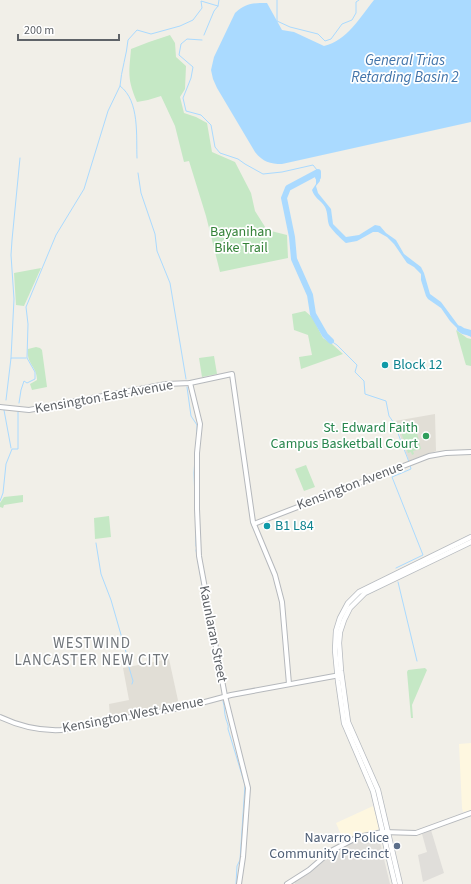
<svg xmlns="http://www.w3.org/2000/svg" width="471" height="884" font-family="'Source Sans 3',sans-serif">
<style>
.commercial{fill:#fef7e0}
.industrial{fill:#e0deda}
.education{fill:#e1ded6}
.green{fill:#c5e8c5}
.water{fill:#aadaff}
.lines{fill:none;stroke-linecap:round;stroke-linejoin:round}
.stream{stroke:#aadaff;stroke-width:1}
.river{stroke:#aadaff;stroke-width:6}
.tertiary-casing{stroke:#b5b8bc;stroke-width:6}
.secondary-casing{stroke:#b6babf;stroke-width:6}
.tertiary{stroke:#fff;stroke-width:4}
.secondary{stroke:#fff;stroke-width:4.5}
.culture-dot{fill:#0f9aa8;stroke:#fff;stroke-width:1.5}
.leisure-dot{fill:#2e9e5b;stroke:#fff;stroke-width:1.5}
.service-dot{fill:#5c6f8a;stroke:#fff;stroke-width:1.5}
.labels{text-anchor:middle;dominant-baseline:central;stroke-width:3.5;stroke-linejoin:round;paint-order:stroke}
.park-label{font-size:14px;fill:#348238;stroke:#fff}
.culture-label{font-size:14px;fill:#0d838f;stroke:#fff;text-anchor:start}
.street-label{font-size:14px;fill:#5f6368;stroke:#fff}
.leisure-label{font-size:14px;fill:#27864d;stroke:#fff;text-anchor:end}
.service-label{font-size:14px;fill:#4e5e75;stroke:#fff;text-anchor:end}
.water-label{font-size:15px;font-style:italic;fill:#4174aa;stroke:#fff}
.neighbourhood-label{font-size:15px;letter-spacing:1px;fill:#70757a;stroke:#fff}
</style>
<rect width="100%" height="100%" fill="#f1efe8"/>
<!-- commercial -->
<g class="commercial">
<path d="M471 743V810L463 812 462 808 459 744Z"/>
<path d="M373 806 379 828 377 830 344 842 336 823Z"/>
</g>
<!-- industrial -->
<g class="industrial">
<path d="M431 830 444 873 423 882 418 855 427 852 422 834Z"/>
<path d="M378 834 390 884H295L294 882 312 871 330 854 352 843Z"/>
</g>
<!-- education -->
<g class="education">
<path d="M435 414 436 451 409 461 395 421Z"/>
<path d="M169 659 179 705 110 717 109 704 129 700 123 668Z"/>
</g>
<!-- green -->
<g class="green">
<path d="M170 35 175 43 176 57 186 66 185 89 180 97 184 113 196 117 207 123 212 152 235 162 251 193 255 211 267 230 287 235 288 258 220 272 206 216 189 161 184 162 175 126 161 96 148 100 137 102C127 79 129 73 131 49L149 42Z"/>
<path d="M41 268 24 306 16 305 14 273Z"/>
<path d="M305 311 312 317 323 338 332 344 343 354 301 369 299 357 312 355 308 335 294 330 292 314Z"/>
<path d="M456 330 467 338 471 339V366L466 365 465 362Z"/>
<path d="M36 347 40 348 42 350 47 387 32 390 30 384 37 380C37 366 26 364 28 349Z"/>
<path d="M214 356 217 374 202 377 199 358Z"/>
<path d="M416 429 421 449 413 451 414 454 412 455 411 452 408 453 401 432Z"/>
<path d="M306 465 315 487 304 491 295 469Z"/>
<path d="M23 495V502L4 505 3 508 0 507V503L4 497Z"/>
<path d="M109 516 111 537 95 539 94 518Z"/>
<path d="M425 668 427 670 412 705 413 718H411L407 672 408 670Z"/>
</g>
<!-- water -->
<g class="water">
<path d="M374 0H471V122L282 164C270 164 263 162 255 152L217 88 213 79 211 70 214 57 235 13C246 3 252 3 267 3L282 30 294 32 324 46C347 41 360 17 374 0Z"/>
<path d="M316 170H319L320 181 316 186 318 193 331 209 333 224 346 237 359 235 375 225 380 226 386 233 396 240 404 254 421 267 424 273 430 294 441 302 458 325 471 334V337L460 331 450 321 441 308 428 299 426 296 421 280V274L414 267 407 263 394 244 387 237 378 232H373L357 241 346 243C343 241 330 228 329 225 327 219 328 213 325 207 320 199 315 199 312 190L316 184Z"/>
</g>
<g class="lines">
<!-- stream -->
<g class="stream">
<path d="M277 0V21L290 27 318 34 325 41 331 39 342 24 352 20 356 13V2L359 0"/>
<path d="M204 35 214 11 218 6 219 0"/>
<path d="M202 40 187 39 181 44 179 55 193 67 191 78 183 98 186 111 201 115 211 125 215 147 220 153 238 159 245 164 263 174 282 172 313 165 317 170"/>
<path d="M137 158C136 137 140 101 120 86 121 71 127 54 128 40L137 30 151 34 180 26 193 20 202 8 201 1 218 6"/>
<path d="M138 173 141 193 155 234 157 251 170 283 186 379"/>
<path d="M331 341 337 345 357 365 355 372 364 381 365 394 386 401 389 416 394 423 409 462"/>
<path d="M11 358 14 299 11 255 12 240 20 158"/>
<path d="M187 387 191 416 197 425V435"/>
<path d="M6 400 11 358H26"/>
<path d="M19 403 21 390 24 381 27 383 35 379V372L27 358 28 324 26 307 56 235 84 189 108 111 120 86"/>
<path d="M4 410 11 448"/>
<path d="M0 501 3 493 6 464 12 449H18V412"/>
<path d="M196 526 194 473 196 442"/>
<path d="M196 532V530"/>
<path d="M196 534V546"/>
<path d="M96 543 101 574 111 600 128 659V664L133 681 132 684"/>
<path d="M196 550 208 618"/>
<path d="M396 568 423 555 392 477 411 469 410 465"/>
<path d="M398 582 417 661"/>
<path d="M210 624 211 634"/>
<path d="M212 637 213 641"/>
<path d="M223 701C225 707 224 713 226 719 227 723 229 725 228 729L245 785 240 860 237 866 236 884"/>
</g>
<!-- river -->
<g class="river">
<path d="M318 177V172L288 188 284 198 292 237 294 259 310 295 313 314 325 335 331 341"/>
<path d="M460 329 463 331 471 333"/>
</g>
<!-- tertiary casing -->
<g class="tertiary-casing">
<g id="tertiary">
<path d="M190 383 200 424 197 453V509L199 556 225 696 248 788 243 857 239 884"/>
<path d="M0 407 29 410 166 384 190 383 232 374 253 522 275 575 282 602 289 684"/>
<path d="M254 524 429 456 446 453 471 452"/>
<path d="M0 717C19 726 40 731 61 730L190 706 231 695 340 675"/>
<path d="M287 884 309 870 331 851 358 837 383 832 416 833 471 813"/>
</g>
</g>
<!-- secondary casing -->
<g class="secondary-casing">
<g id="secondary">
<path d="M395 884 373 791 344 723 338 681 335 650 336 631 340 618 348 603 359 592 471 537"/>
<path d="M400 884 378 790 348 722 341 671 339 643 340 632 344 620 350 608 365 593 471 542"/>
</g>
</g>
<!-- tertiary -->
<use href="#tertiary" class="tertiary"/>
<!-- secondary -->
<use href="#secondary" class="secondary"/>
</g>
<!-- markers -->
<g class="culture-dot">
<circle cx="385" cy="365" r="4"/>
<circle cx="267" cy="526" r="4"/>
</g>
<circle class="leisure-dot" cx="426" cy="436" r="4"/>
<circle class="service-dot" cx="397" cy="846" r="4"/>
<g class="labels">
<!-- park labels -->
<g class="park-label">
<text x="241" y="232">Bayanihan<tspan x="241" dy="16">Bike Trail</tspan></text>
</g>
<!-- culture labels -->
<g class="culture-label">
<text x="393" y="365">Block 12</text>
<text x="275" y="526">B1 L84</text>
</g>
<!-- street labels -->
<g class="street-label">
<text transform="translate(104 397) rotate(-10)">Kensington East Avenue</text>
<text transform="translate(350 486) rotate(-21)">Kensington Avenue</text>
<text transform="translate(213 634) rotate(79)">Kaunlaran Street</text>
<text transform="translate(133 715) rotate(-11)">Kensington West Avenue</text>
</g>
<!-- leisure labels -->
<g class="leisure-label">
<text x="418" y="428">St. Edward Faith<tspan x="418" dy="16">Campus Basketball Court</tspan></text>
</g>
<!-- service labels -->
<g class="service-label">
<text x="389" y="838">Navarro Police<tspan x="389" dy="16">Community Precinct</tspan></text>
</g>
<!-- water labels -->
<g class="water-label">
<text x="405" y="60">General Trias<tspan x="405" dy="17">Retarding Basin 2</tspan></text>
</g>
<!-- neighbourhood labels -->
<g class="neighbourhood-label">
<text x="92" y="643">WESTWIND<tspan x="92" dy="17">LANCASTER NEW CITY</tspan></text>
</g>
</g>
<!-- scale -->
<path d="M18 34v6h101v-6" fill="none" stroke="#5f6368" stroke-width="2"/>
<text x="24" y="34" font-size="12" fill="#5f6368" stroke="#ffffff" stroke-width="3" paint-order="stroke">200 m</text>
</svg>
